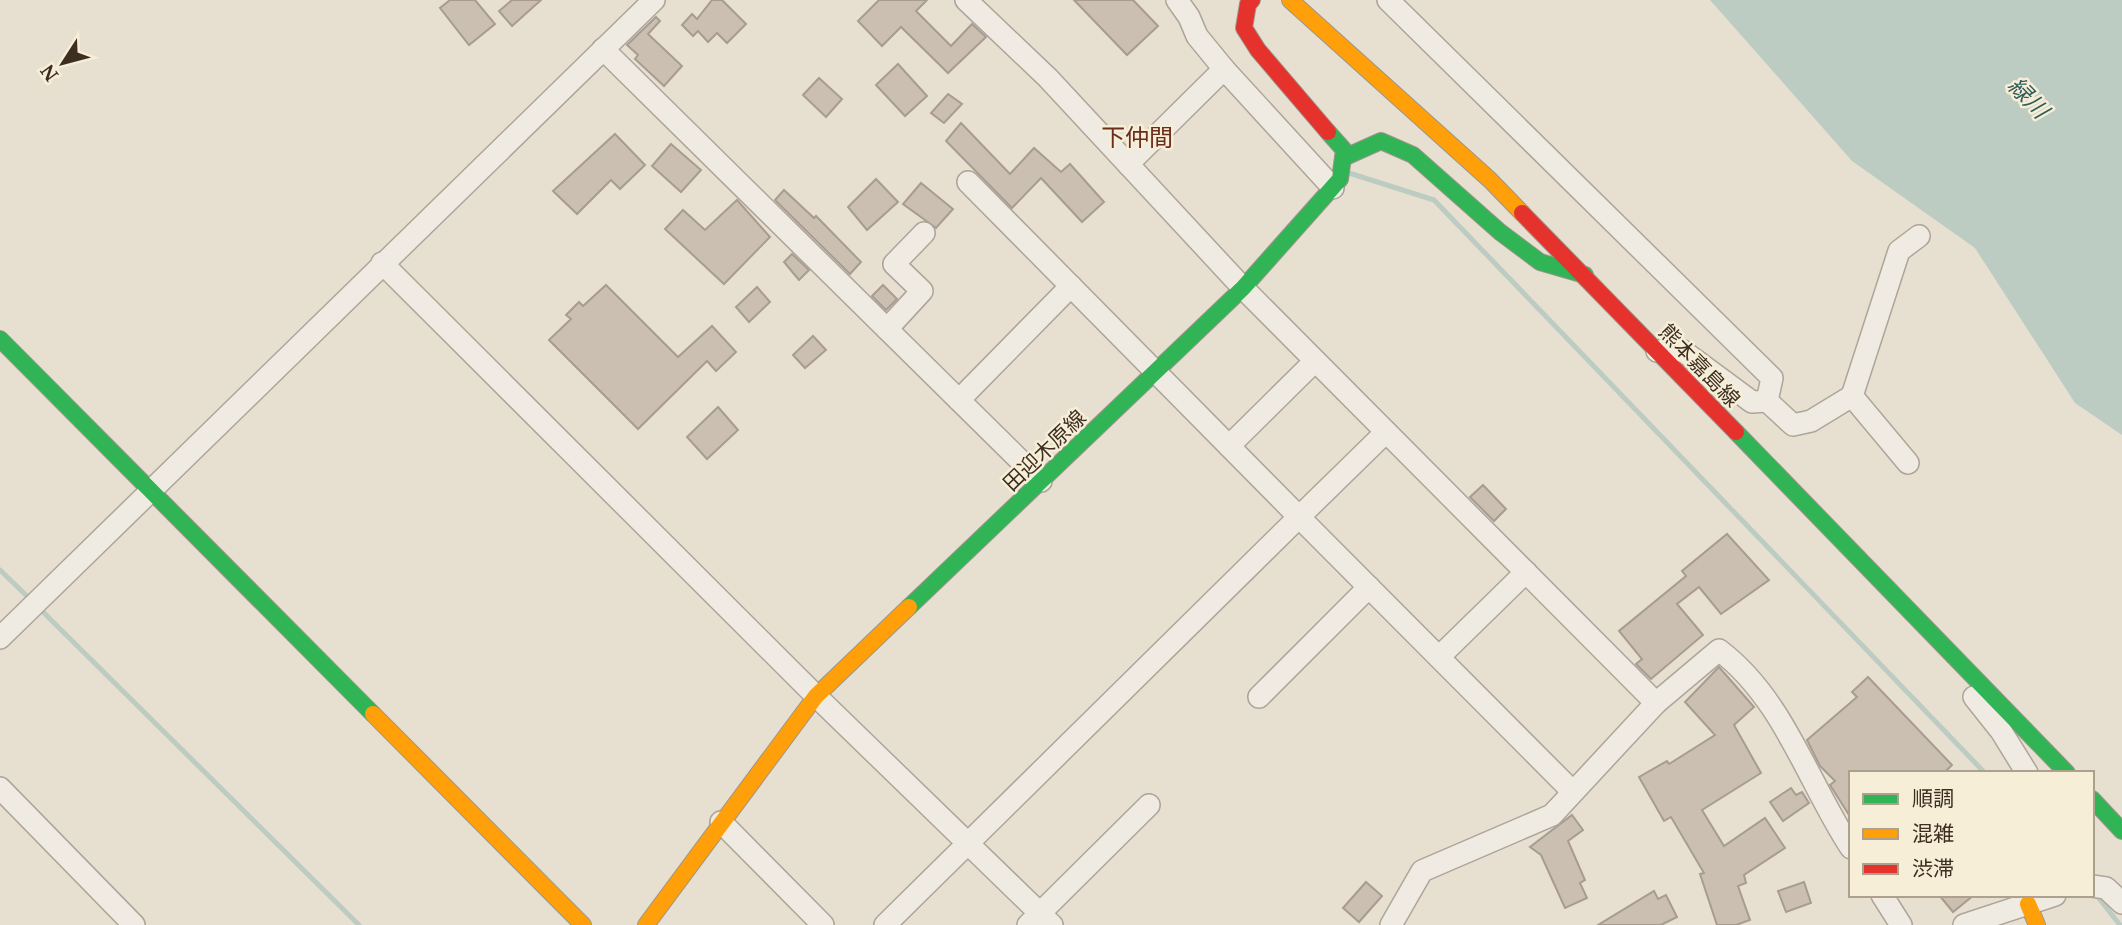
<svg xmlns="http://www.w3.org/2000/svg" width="2122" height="925" font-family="'Noto Serif','Noto Sans JP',serif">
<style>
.water{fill:#bcccc2}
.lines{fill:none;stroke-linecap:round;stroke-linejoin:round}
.stream{stroke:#bcccc2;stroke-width:5}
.building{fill:#cbbfb2;stroke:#a89c90;stroke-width:2}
.street-casing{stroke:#ada599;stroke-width:24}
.fast-casing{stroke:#9c958a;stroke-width:18}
.slow-casing{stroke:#9c958a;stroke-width:18}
.jam-casing{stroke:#9c958a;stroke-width:18}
.street{stroke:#efebe3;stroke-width:21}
.fast{stroke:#30b455;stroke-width:16}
.slow{stroke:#ff9f0a;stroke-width:16}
.jam{stroke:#e5322d;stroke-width:16}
.labels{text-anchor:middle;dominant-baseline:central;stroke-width:5;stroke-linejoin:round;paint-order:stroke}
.street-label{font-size:21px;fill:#3d2e20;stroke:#f7eed8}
.water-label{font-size:23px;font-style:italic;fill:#2f5d5a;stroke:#f7eed8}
.quarter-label{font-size:24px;fill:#6b2e1e;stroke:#f7eed8}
</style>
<rect width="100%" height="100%" fill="#e7e0d1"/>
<!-- water -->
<path class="water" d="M1710 0H2122V435L2075 403 1975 248 1852 161Z"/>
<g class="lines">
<!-- stream -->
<g class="stream">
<path d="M1349 173 1434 200 1985 773"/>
<path d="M0 570 31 600"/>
<path d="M38 607 359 925"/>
<path d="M2094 892 2120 925"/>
</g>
</g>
<!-- building -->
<g class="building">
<path d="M450 0H475L495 24 469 45 440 8Z"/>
<path d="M512 0H541L512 26 499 11Z"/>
<path d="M712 0H722L746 24 727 43 717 33 708 42 698 31 693 36 682 25 692 14 697 19Z"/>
<path d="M879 0H927L916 11 951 46 972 24 986 37 948 73 901 27 882 46 858 21Z"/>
<path d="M1074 0H1133L1158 26 1127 55Z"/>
<path d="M656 17 660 21 648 34 682 66 664 86 635 59 638 55 627 45Z"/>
<path d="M898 64 927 96 905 116 876 85Z"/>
<path d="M819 78 842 99 826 117 803 95Z"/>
<path d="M948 94 962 104 944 123 931 113Z"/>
<path d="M961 123 1010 174 1034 148 1061 172 1070 164 1104 202 1082 222 1041 178 1012 208 946 141Z"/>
<path d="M615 134 645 165 620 189 611 180 577 214 553 191Z"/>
<path d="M671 144 701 170 681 192 652 166Z"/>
<path d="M876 179 898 202 867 230 848 207Z"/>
<path d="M921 183 953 209 936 228 903 204Z"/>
<path d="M784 190 814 218 816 216 861 262 850 274 775 200Z"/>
<path d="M737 200 770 237 724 284 665 229 683 210 705 230Z"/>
<path d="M792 254 809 270 799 280 784 262Z"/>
<path d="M606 285 678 357 712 326 736 352 716 371 707 361 638 429 549 340 571 319 566 315 579 302 583 306Z"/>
<path d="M883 285 897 299 886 310 872 296Z"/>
<path d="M757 287 770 302 749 322 736 307Z"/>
<path d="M813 336 826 350 805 368 793 355Z"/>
<path d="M718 407 738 430 707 459 687 437Z"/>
<path d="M1483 485 1506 509 1494 521 1470 497Z"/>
<path d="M1727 534 1769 580 1721 614 1699 587 1677 604 1703 635 1651 679 1636 664 1642 659 1619 631 1686 576 1682 571Z"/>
<path d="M1719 667 1754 707 1734 725 1761 773 1702 810 1724 846 1765 818 1785 848 1744 875 1746 883 1738 886 1750 920 1736 925H1717L1700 874 1704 873 1671 817 1664 821 1639 777 1667 761 1669 764 1715 735 1685 702Z"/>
<path d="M1868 677 1952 765 1944 773H1851V818L1830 785 1835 781 1820 766 1807 740 1857 697 1852 692Z"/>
<path d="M1791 788 1796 795 1802 792 1809 803 1783 821 1770 802Z"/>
<path d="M1572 815 1583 830 1568 841 1585 880 1580 883 1587 898 1565 908 1541 855 1530 847Z"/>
<path d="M1366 882 1382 896 1359 922 1343 908Z"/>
<path d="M1804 882 1811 903 1786 912 1778 891Z"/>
<path d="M1654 891 1658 899 1666 895 1677 917 1661 925H1598Z"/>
<path d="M1939 895H1974L1953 912Z"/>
</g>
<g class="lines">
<!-- street casing -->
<g class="street-casing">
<g id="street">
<path d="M966 0 1048 78 1243 288 1656 703"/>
<path d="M1177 0 1189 17 1197 36 1224 69"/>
<path d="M1388 0 1772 378 1767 401 1752 402 1683 351H1657"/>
<path d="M603 49 1041 481"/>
<path d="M1128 164 1224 69 1333 188"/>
<path d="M968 182 1299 517 1386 432"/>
<path d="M382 263 816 696 1052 925"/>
<path d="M887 329 922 291 894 264 924 233"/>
<path d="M1852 396 1899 251 1919 236"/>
<path d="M959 400 1071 286"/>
<path d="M1767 401 1793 425 1811 421 1852 396 1908 463"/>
<path d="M1229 446 1315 361"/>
<path d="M0 638 654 0"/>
<path d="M1439 657 1526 572"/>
<path d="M1259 697 1369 587"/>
<path d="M1974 697 2001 731 2027 773"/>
<path d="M0 788 134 925"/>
<path d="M721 822 823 925"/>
<path d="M2092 886 2106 888 2122 903"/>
<path d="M1882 895 1901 925"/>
<path d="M885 925 1299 517 1572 791"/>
<path d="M1028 925 1149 805"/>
<path d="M1391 925 1422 871 1552 815 1656 703 1719 650C1784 699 1808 783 1851 848"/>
<path d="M1964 925 2055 895"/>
</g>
</g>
<!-- fast casing -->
<g class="fast-casing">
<g id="fast">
<path d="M1343 158 1381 141 1413 155 1500 232 1540 262 1585 275"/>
<path d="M0 339 373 714"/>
<path d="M1736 432 2067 773"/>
<path d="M909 607 1243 288 1340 179 1344 150 1328 132"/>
<path d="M2092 799 2122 831"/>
</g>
</g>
<!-- slow casing -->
<g class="slow-casing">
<g id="slow">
<path d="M1290 0 1490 180 1522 213"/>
<path d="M373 714 583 925"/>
<path d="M2028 904 2037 925"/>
<path d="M646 925 816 696 909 607"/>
</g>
</g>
<!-- jam casing -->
<g class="jam-casing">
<g id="jam">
<path d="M1252 0 1248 4 1244 28 1258 50 1328 132"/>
<path d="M1522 213 1736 432"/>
</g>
</g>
<!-- street -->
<use href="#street" class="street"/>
<!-- fast -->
<use href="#fast" class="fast"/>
<!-- slow -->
<use href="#slow" class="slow"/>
<!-- jam -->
<use href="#jam" class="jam"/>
</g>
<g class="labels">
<!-- street labels -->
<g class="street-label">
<text transform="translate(1700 365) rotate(46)">熊本嘉島線</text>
<text transform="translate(1044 450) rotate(-44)">田迎木原線</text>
</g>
<!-- water labels -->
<g class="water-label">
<text transform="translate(2029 97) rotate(46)">緑川</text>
</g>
<!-- quarter labels -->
<g class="quarter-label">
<text x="1137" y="136">下仲間</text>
</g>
</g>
<!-- legend -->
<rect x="1849" y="771" width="245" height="126" fill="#f7eed8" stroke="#ada18e" stroke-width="2"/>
<rect x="1863" y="794" width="35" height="10" fill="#30b455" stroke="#ada18e" stroke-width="2"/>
<text x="1912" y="806" font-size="21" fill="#3d2e20">順調</text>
<rect x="1863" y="829" width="35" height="10" fill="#ff9f0a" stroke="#ada18e" stroke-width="2"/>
<text x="1912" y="841" font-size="21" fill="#3d2e20">混雑</text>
<rect x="1863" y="864" width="35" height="10" fill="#e5322d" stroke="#ada18e" stroke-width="2"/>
<text x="1912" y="876" font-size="21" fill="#3d2e20">渋滞</text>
<!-- north arrow -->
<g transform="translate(63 63) rotate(234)" stroke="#f7eed8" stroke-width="5" paint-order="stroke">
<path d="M0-5L12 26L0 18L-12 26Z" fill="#3d2e20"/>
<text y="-10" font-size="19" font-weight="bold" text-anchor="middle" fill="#3d2e20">N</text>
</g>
</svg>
